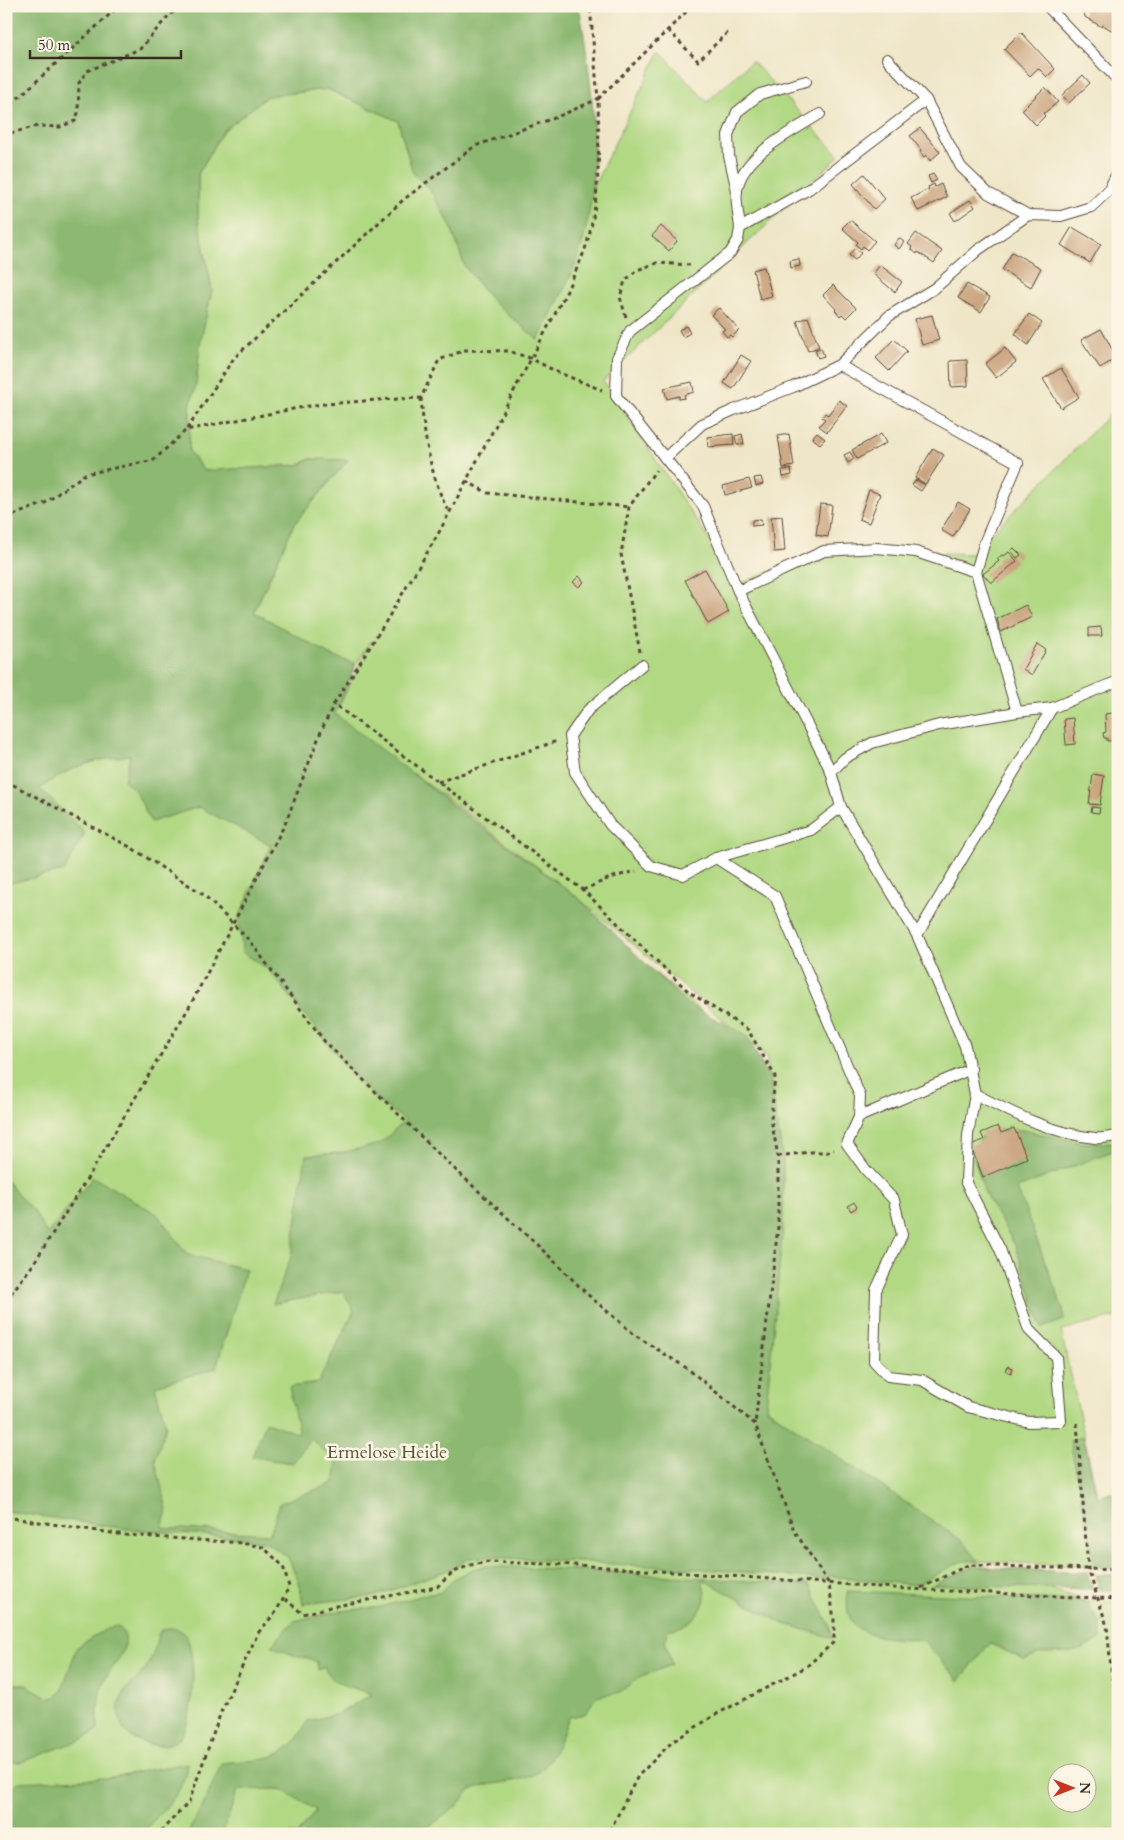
<svg xmlns="http://www.w3.org/2000/svg" width="1124" height="1840" font-family="Cardo,serif">
<style>
.green{fill:#b1d883;stroke:#768150;fill-rule:evenodd}
.forest{fill:#8cb871;stroke:#647148}
.building{fill:#caa580}
.lines{fill:none;stroke-linecap:round;stroke-linejoin:round}
.lane-casing{stroke:#564638;stroke-width:12}
.path{stroke:#564638;stroke-width:3;stroke-dasharray:4 4;stroke-linecap:butt}
.lane{stroke:#fff;stroke-width:10}
.labels{text-anchor:middle;dominant-baseline:central;stroke-width:5;stroke-linejoin:round;paint-order:stroke}
.park-label{font-size:18px;fill:#585637;stroke:#fcf5e5}
</style>
<rect width="100%" height="100%" fill="#fcf5e5"/>
<filter id="ink" filterUnits="userSpaceOnUse"><feTurbulence type="fractalNoise" baseFrequency=".02" numOctaves="2"/><feDisplacementMap in="SourceGraphic" scale="10" xChannelSelector="R" yChannelSelector="G"/><feConvolveMatrix kernelMatrix="1 2 1 2 8 2 1 2 1" color-interpolation-filters="sRGB"/></filter>
<filter id="wash" filterUnits="userSpaceOnUse"><feTurbulence type="fractalNoise" baseFrequency=".0096" numOctaves="4" result="noise"/><feDisplacementMap in="SourceGraphic" scale="20" xChannelSelector="R" yChannelSelector="G"/><feGaussianBlur stdDeviation="1.12" result="paint"/><feColorMatrix in="noise" values="0 0 0 0 0 0 0 0 0 0 0 0 0 0 0 0 0 1.4 0 .05"/><feComposite in="paint" operator="in"/></filter>
<g filter="url(#wash)">
<rect width="100%" height="100%" fill="#efe6c8"/>
<!-- green -->
<path class="green" d="M660 51 707 102 752 61 839 156 603 381 739 584 829 548 971 554 1118 406V1316L1061 1331 1113 1568 979 1561 767 1408 970 1560 1084 1601 1118 1602V1834H6V421L337 710 371 641 356 664 332 656 254 612 294 524 348 460 310 459 299 465 204 471 189 451 190 406 196 385 200 344 212 290 198 219V174L223 131 267 96 327 89 398 121 413 173 429 188 450 224 465 267 524 328ZM413 773 577 897 767 1057V1083L740 1043ZM1056 1772H1086V1802H1056Z"/>
<!-- forest -->
<g class="forest">
<path d="M6 6H579C593 84 604 174 580 251 570 282 552 311 538 340L493 302 465 267 450 224 429 188 413 173 398 121 327 89 267 96 223 131 198 174V219L212 290 200 344 196 385 190 406 189 451 204 471 299 465 310 459 348 460 294 524 254 612 332 656 356 664 335 714 463 813 577 897 687 1004 746 1035 770 1079 783 1160V1227L766 1408 961 1540 979 1561H962L916 1585 829 1576 823 1579 703 1569 489 1557 470 1558 448 1570 375 1596 303 1604 299 1582 287 1556 266 1542 243 1538 127 1529 6 1511V1180L27 1205 34 1211 47 1234 93 1177 157 1214 188 1255 246 1269 216 1368 155 1386 166 1426 155 1460 167 1510 162 1528 270 1534 280 1503 334 1483 337 1464 311 1438 293 1463 252 1457 266 1422 299 1434 289 1387 318 1383 354 1311 343 1291 273 1304 291 1257 306 1155 340 1153 380 1144 405 1120 376 1100 348 1069 268 969 242 952 239 917 271 845 199 807 151 822 136 792 124 780 130 755C92 761 71 765 40 789L85 833 64 871 6 884Z"/>
<path d="M994 1130H1024L1082 1143 1118 1142V1149L1017 1188 1063 1309 1064 1320 1042 1328 1016 1247 985 1194 974 1158 981 1137Z"/>
<path d="M1083 1436 1097 1497 1111 1493H1118V1568L1095 1565 1070 1441Z"/>
<path d="M487 1566 579 1570 809 1585 828 1622 833 1638 782 1623 702 1579C703 1584 706 1593 705 1598 702 1616 685 1628 668 1630L665 1641 672 1665 641 1676 620 1692 596 1697 585 1714 569 1717C562 1735 556 1754 543 1768 529 1784 492 1781 473 1789 467 1791 463 1800 458 1805 446 1816 432 1822 421 1834H297L316 1810 281 1789 238 1790 222 1834H187L202 1808 222 1763C261 1759 289 1763 307 1721L338 1714 372 1694C358 1688 329 1686 325 1667L318 1670 317 1662 308 1658 298 1657 271 1646 294 1621 339 1611 381 1607 420 1596 441 1592 455 1578 473 1569Z"/>
<path d="M973 1567 1087 1573 1093 1589 932 1585Z"/>
<path d="M1096 1575H1118V1591L1099 1590Z"/>
<path d="M847 1591 1086 1601 1100 1624 1101 1639 1082 1649 1072 1652 1040 1653 1024 1660 990 1643 959 1681 923 1640C903 1638 860 1641 850 1618 846 1611 848 1599 847 1591Z"/>
<path d="M117 1626C140 1642 109 1668 103 1683 97 1697 98 1715 98 1730L83 1739 21 1762H6V1688L9 1683 26 1685 49 1698 56 1697 62 1690 77 1647 108 1628Z"/>
<path d="M167 1628C174 1628 182 1629 186 1636 197 1655 194 1719 181 1736 168 1751 146 1745 132 1737 122 1731 116 1715 119 1704 125 1685 139 1680 148 1664 154 1656 156 1642 159 1632Z"/>
<path d="M187 1763C184 1796 162 1810 141 1834H6V1793L18 1782 106 1778Z"/>
</g>
<g id="blocks">
<!-- building -->
<g class="building">
<path d="M1083 6H1118V24L1113 31 1103 25 1102 27 1085 17Z"/>
<path d="M1021 32 1055 69 1047 77 1038 68 1030 76 1004 49Z"/>
<path d="M1083 75 1090 83 1069 103 1062 95Z"/>
<path d="M1045 87 1058 102 1043 114 1045 116 1036 125 1022 110Z"/>
<path d="M920 128 940 152 930 161 926 155 924 157 920 152 921 150 910 136Z"/>
<path d="M864 174 885 199 874 209 853 184Z"/>
<path d="M933 174 937 180 931 183 928 176Z"/>
<path d="M934 184 935 187 941 184 947 197 918 211 911 198 929 189 928 187Z"/>
<path d="M970 200 975 207 955 221 950 213Z"/>
<path d="M850 220 875 241 867 250 863 246 861 249 856 245 858 242 842 228Z"/>
<path d="M661 226 677 241 669 251 652 236Z"/>
<path d="M1072 227 1101 244 1090 263 1061 245Z"/>
<path d="M916 233 942 251 934 263 918 252 917 254 911 249 912 247 908 244Z"/>
<path d="M899 238 904 242 899 249 894 245Z"/>
<path d="M855 248 861 253 855 260 849 255Z"/>
<path d="M1012 252 1041 268 1031 287 1002 270Z"/>
<path d="M799 259 800 266 791 268 790 261Z"/>
<path d="M880 265 902 282 895 292 873 274Z"/>
<path d="M764 267 772 296 760 299 753 270Z"/>
<path d="M967 284 990 297 981 312 958 298Z"/>
<path d="M833 285 856 308 846 318 842 314 840 316 835 310 836 309 823 295Z"/>
<path d="M719 308 739 330 732 337 730 335 727 337 722 331 725 329 711 315Z"/>
<path d="M1029 314 1042 323 1028 345 1015 334Z"/>
<path d="M932 315 939 340 922 345 915 319Z"/>
<path d="M808 317 819 347 808 351 797 321Z"/>
<path d="M686 326 690 333 683 337 679 330Z"/>
<path d="M1101 329 1117 358 1100 368 1081 340Z"/>
<path d="M894 339 907 351 889 371 876 358Z"/>
<path d="M821 348 824 356 818 358 815 350Z"/>
<path d="M1005 348 1016 362 996 378 985 364Z"/>
<path d="M741 355 751 361 733 389 724 383Z"/>
<path d="M967 360 968 386 951 387 950 361Z"/>
<path d="M1061 368 1079 397 1061 408 1043 379Z"/>
<path d="M692 382 694 392 684 395 685 398 679 399V396L667 399 664 388Z"/>
<path d="M839 400 847 406 827 432 819 426 825 419 822 417 825 413 828 415Z"/>
<path d="M817 432 825 439 820 444 812 438Z"/>
<path d="M733 434 734 445 708 447 707 437Z"/>
<path d="M742 434 744 444 737 445 735 436Z"/>
<path d="M789 434 794 466 783 468 778 436Z"/>
<path d="M881 434 886 443 857 459 852 450Z"/>
<path d="M933 448 944 455 926 484 915 478Z"/>
<path d="M850 452 854 459 848 463 844 455Z"/>
<path d="M791 469 792 475 783 477 782 470Z"/>
<path d="M761 477 763 484 756 486 754 478Z"/>
<path d="M749 479 752 488 725 495 723 486Z"/>
<path d="M916 480 925 485 921 491 912 485Z"/>
<path d="M869 490 880 494 869 523 859 519Z"/>
<path d="M958 502 970 509 953 537 941 530Z"/>
<path d="M820 504 832 505 828 537 816 535Z"/>
<path d="M782 516 785 551 774 552 771 517Z"/>
<path d="M761 519 762 525 752 526V520Z"/>
<path d="M1014 548 1021 555 1017 558 1011 551Z"/>
<path d="M1009 552 1017 561 991 583 983 574 999 561 997 559 1002 555 1004 556Z"/>
<path d="M705 569 729 612 708 624 685 580Z"/>
<path d="M579 576 584 582 579 587 573 582Z"/>
<path d="M1026 605 1032 617 1001 632 997 619Z"/>
<path d="M1101 627 1102 636H1089V628Z"/>
<path d="M1037 644 1046 650 1032 675 1023 669Z"/>
<path d="M1114 713 1117 740 1107 741V738H1104L1103 733 1106 732 1105 714Z"/>
<path d="M1073 718 1075 744 1066 745 1064 719Z"/>
<path d="M1093 774 1104 776 1100 805 1089 804Z"/>
<path d="M1092 807 1100 808 1099 813 1091 812Z"/>
<path d="M998 1126 1001 1133 1014 1128 1027 1158 983 1177 970 1145 984 1140 981 1133Z"/>
<path d="M854 1202 857 1207 851 1211 848 1206Z"/>
<path d="M1008 1366 1013 1368 1011 1373 1006 1371Z"/>
</g>
</g>
</g>
<g filter="url(#ink)">
<use href="#blocks" fill-opacity="0" stroke="#564638" stroke-width="1"/>
<g class="lines">
<!-- lane casing -->
<g class="lane-casing">
<g id="lane">
<path d="M1047 6 1118 80"/>
<path d="M887 59 926 100 961 167 988 193 1028 215"/>
<path d="M926 100 809 189 740 228 738 240 730 253 630 331 617 358 616 396 703 506 738 591 824 757 831 772 841 807 917 935 965 1046 975 1094 968 1135 966 1183 1000 1249 1029 1330 1056 1357 1061 1421 1029 1422 968 1407 922 1380 888 1376 874 1361 876 1290 902 1235 894 1200 866 1170 847 1144 859 1117 971 1069"/>
<path d="M737 191 729 156 728 135 737 112 760 94 806 81"/>
<path d="M740 228C739 216 735 202 737 190 742 155 793 131 820 114"/>
<path d="M839 365 1018 463 985 541 976 572 1017 712 1052 708 1118 681"/>
<path d="M665 458 702 424 734 410 793 387 839 365 889 316 935 288 978 250 1028 215 1061 216 1091 207 1108 191 1118 172"/>
<path d="M738 591 824 551 877 548 916 552 976 572"/>
<path d="M642 665 588 710 570 736 575 772 610 825 651 866 683 875 716 858 811 830 841 807"/>
<path d="M831 772 845 758 872 743 939 725 1017 712"/>
<path d="M716 858 775 896 860 1096 859 1117"/>
<path d="M917 935 1052 708"/>
<path d="M975 1094C1012 1113 1053 1134 1095 1138 1102 1139 1110 1137 1118 1136"/>
</g>
</g>
<!-- path -->
<g class="path">
<path d="M692 6 598 99C599 149 601 204 584 252 579 265 572 278 567 291L437 536 385 623 334 704 583 890 689 992 748 1030 775 1076 771 1119 778 1156V1227L755 1424"/>
<path d="M668 30 698 61 729 31"/>
<path d="M6 109 119 6"/>
<path d="M6 140 11 133 38 126 60 127 75 121 78 113 79 83 87 71 140 49 170 14 187 6"/>
<path d="M626 317 620 297 625 281 637 270 657 263 691 265"/>
<path d="M421 398C424 437 431 478 449 513"/>
<path d="M187 429 234 358 403 200 475 146 557 117 598 99 590 6"/>
<path d="M466 481 488 493 629 507"/>
<path d="M6 518 45 503 85 474 154 460 186 430 314 405 376 400 421 398 439 360 465 350 508 351 530 358 557 372 602 390"/>
<path d="M640 652 621 554 629 507 656 470"/>
<path d="M6 781 132 848 204 895 249 940 325 1042 447 1162 548 1255 587 1294 635 1335 688 1369 755 1424 794 1530 829 1584 834 1620V1642L806 1667 715 1715 672 1742 638 1776 608 1834"/>
<path d="M438 782 557 741"/>
<path d="M583 890 610 878 636 871"/>
<path d="M778 1156 810 1152H828L834 1150"/>
<path d="M6 1300 32 1266 87 1179 191 1004 285 824 322 729 334 704"/>
<path d="M1077 1423 1088 1569 1107 1626 1111 1668 1118 1710"/>
<path d="M6 1517 125 1535 242 1543 263 1547 283 1566 289 1587 276 1612 258 1633 221 1712 189 1802 158 1834"/>
<path d="M921 1588 968 1565 1118 1570"/>
<path d="M285 1599 303 1614 330 1607 437 1587 452 1573 470 1565 489 1562 577 1565 908 1589 1118 1599"/>
</g>
<!-- lane -->
<use href="#lane" class="lane"/>
</g>
</g>
<g class="labels">
<!-- park labels -->
<g class="park-label">
<text x="387" y="1452">Ermelose Heide</text>
</g>
</g>
<!-- margin -->
<rect width="1124" height="1840" fill="none" stroke="#fcf5e5" stroke-width="25"/>
<!-- north arrow -->
<g transform="translate(1072 1788) rotate(90)"><circle r="24" fill="#fcf5e5" stroke="#afa495"/>
<path d="M0-4L9 19L0 12L-9 19Z" fill="#c8321e"/>
<text y="-8" font-size="14" font-weight="bold" text-anchor="middle" fill="#3b2a1e">N</text>
</g>
<!-- scale -->
<path d="M30 50v8h151v-8" fill="none" stroke="#3b2a1e" stroke-width="2.5"/>
<text x="38" y="50" font-size="15" fill="#3b2a1e" stroke="#fcf5e5" stroke-width="4" paint-order="stroke">50 m</text>
</svg>
